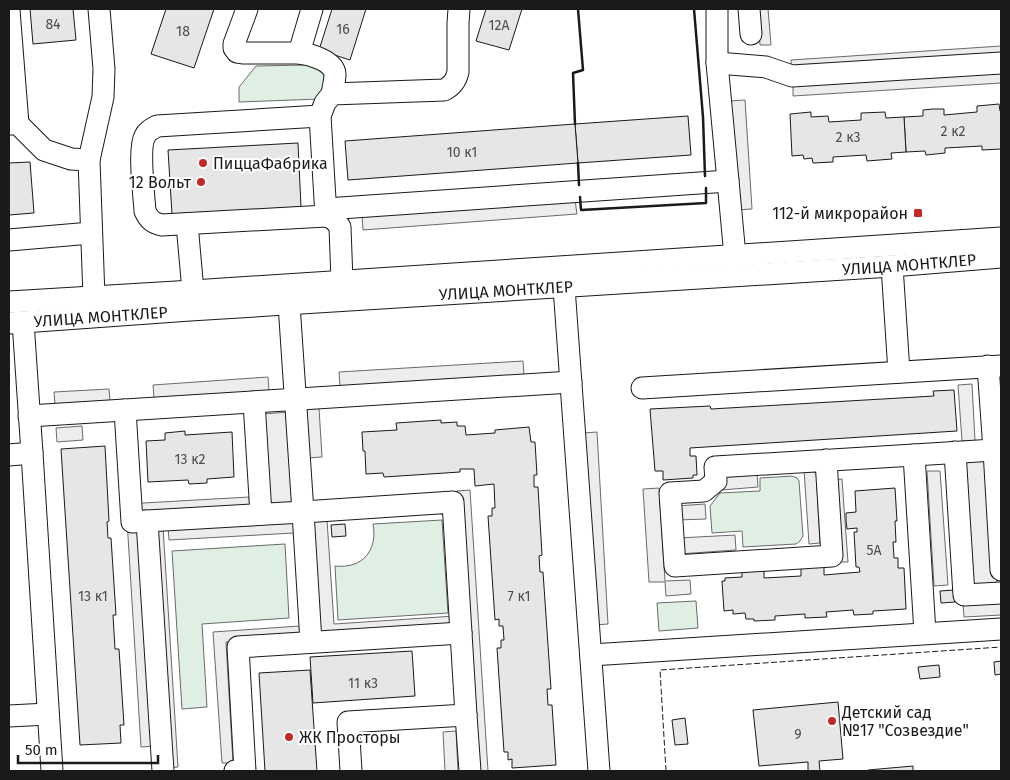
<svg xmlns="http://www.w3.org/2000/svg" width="1010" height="780" font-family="'Fira Sans',sans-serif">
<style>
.green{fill:#e0efe3;stroke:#6a6a6a}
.parking{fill:#ededed;stroke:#6a6a6a}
.building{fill:#e6e6e6;stroke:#1a1a1a}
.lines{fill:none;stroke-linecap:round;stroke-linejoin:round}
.minor-casing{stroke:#1a1a1a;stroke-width:23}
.minor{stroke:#fff;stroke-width:21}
.fence{stroke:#1a1a1a;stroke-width:1;stroke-dasharray:6 2.5;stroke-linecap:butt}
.wall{stroke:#1a1a1a;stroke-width:2.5}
.poi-dot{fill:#c62828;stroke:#fff;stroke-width:2}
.labels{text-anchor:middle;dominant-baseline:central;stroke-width:4;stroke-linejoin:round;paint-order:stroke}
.number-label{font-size:14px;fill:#4d4d4d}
.poi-label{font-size:16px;fill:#1a1a1a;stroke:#fff;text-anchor:start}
.street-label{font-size:16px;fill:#1a1a1a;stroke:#fff}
</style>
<rect width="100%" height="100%" fill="#fff"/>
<!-- green -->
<g class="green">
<path d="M306 65C315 67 320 70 325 77L320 99 239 102V87L256 66Z"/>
<path d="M792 476 797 478 799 481 803 536 800 541 796 544 743 547 742 531 712 533 710 506 720 493 760 491V478Z"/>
<path d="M442 520 448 613 338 620 335 566C362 569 378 551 373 524Z"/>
<path d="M285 544 289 618 202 624 207 707 182 709 172 551Z"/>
<path d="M696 601 698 628 659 631 657 603Z"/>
</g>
<!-- parking -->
<g class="parking">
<path d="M757 9H768L771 45H760Z"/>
<path d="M1001 46V61L792 74 791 60Z"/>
<path d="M1001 69V83L793 96V82Z"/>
<path d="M745 100 752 209 736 210 729 101Z"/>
<path d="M575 200 577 214 363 230 362 215Z"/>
<path d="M523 361 524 375 340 386 339 372Z"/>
<path d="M268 377 269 391 154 398 153 385Z"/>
<path d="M972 384 975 441H962L958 385Z"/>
<path d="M109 389 110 401 55 404 54 392Z"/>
<path d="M319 408 322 457 307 458 304 409Z"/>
<path d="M289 412 295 507 268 509 262 414Z"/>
<path d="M82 426 83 440 57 442 56 428Z"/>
<path d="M597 432 608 624 595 625 583 433Z"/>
<path d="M989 456 997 585 965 587 957 458Z"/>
<path d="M816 469 820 543 809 544 804 470Z"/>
<path d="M927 471H940L948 585 934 586Z"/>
<path d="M757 473 758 487 722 490 721 476Z"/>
<path d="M842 479 848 562H835L830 480Z"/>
<path d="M659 488 665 581 690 580 691 594 666 596 665 582H649L643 489Z"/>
<path d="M470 490 488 771H475L457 491Z"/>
<path d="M249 497 250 509 140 516 154 746 141 747 126 504Z"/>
<path d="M705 504 706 519 677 520 676 506Z"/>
<path d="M293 519 294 533 169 540 168 526Z"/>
<path d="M327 520 334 624 455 616 456 628 320 636 313 521Z"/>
<path d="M151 527H163L178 767 167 768Z"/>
<path d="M735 535 736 550 679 554 678 538Z"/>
<path d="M1001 601V615L964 617 963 604Z"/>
<path d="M300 626 301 638 226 642 233 763H222L213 632Z"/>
<path d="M456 731 458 771H445L443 732Z"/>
</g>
<!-- building -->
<g class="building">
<path d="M30 9H73L76 40 33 44Z"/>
<path d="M166 9H214L194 68 151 54Z"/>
<path d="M332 9H366L350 60 319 50Z"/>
<path d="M486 9H522L509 50 476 41Z"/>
<path d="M999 104 1000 111H1001V149L982 150V146L945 148V153L926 155 925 151 906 152 904 117 923 116V110L933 109H944V115L977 112V106Z"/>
<path d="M811 112V117L828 116 829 122 861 120V113L885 112 886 118 904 117 906 152 891 153 892 159 867 161 866 155 833 157V162L813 163 812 158 804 159 803 155 792 156 790 114Z"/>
<path d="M688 116 691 155 578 163 575 124Z"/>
<path d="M575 124 578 163 348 180 345 141Z"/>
<path d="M298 143 301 207 172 214 168 150Z"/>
<path d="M30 162 34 213 9 215V163Z"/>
<path d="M954 390 957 431 690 448V456H696L697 475H693V478L663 480V471H655L650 409 710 406 711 409 934 396 933 391Z"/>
<path d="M441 420V423L457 422V426H465L466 435 495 433V430L529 427 531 442H535L537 475H534V487H538L542 555 539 556 540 572H543L551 689H547L548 705H552L556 765 512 768V759L508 760V752H504L497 648H501V640H504L503 626H499V619L495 620 488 516H492V508H495L494 484 475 486 474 469H460V472L384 477 383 473 366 474 365 451H363L362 432 397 430 396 423Z"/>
<path d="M185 431V435L232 432 234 477 207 479V483L189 484 188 480 148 482 146 441 165 440V433Z"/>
<path d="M105 446 109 521 107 522 108 538H111L116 615H113L115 649H119L124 725H120L121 743 80 745 61 449Z"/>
<path d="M895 488 897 521H895L896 542H893L894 558H898V568H904L906 609 873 611V614L854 615 853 610 826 612 827 617 805 618V614L775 616V620L754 621V619H746L745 613 733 614V610L724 611 722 581H725V578L742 577V571L764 569V578L801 576V567L824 565V575L860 572 859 567H856L854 532H857V528L847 529 846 521V513L856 512 855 491Z"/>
<path d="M345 524 346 536 332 537 331 525Z"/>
<path d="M954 590 955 602 941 603 940 591Z"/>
<path d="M412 651 415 696 313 703 310 657Z"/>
<path d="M1001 661V674L995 675 994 662Z"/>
<path d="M939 665 940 677 920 679 918 667Z"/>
<path d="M310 670 317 771H265L259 673Z"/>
<path d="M838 702 843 759 819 761 820 771H808V762L759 766 753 710Z"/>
<path d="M685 718 688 744 675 745 672 720Z"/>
<path d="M913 766V771H868V770Z"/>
</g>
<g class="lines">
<!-- minor casing -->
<g class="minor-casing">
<g id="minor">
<path d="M247 9 234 44V48L237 52 244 53H299"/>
<path d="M312 9 299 53C310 54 334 61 335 74 335 80 333 88 332 94"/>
<path d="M717 9V63L735 256"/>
<path d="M749 9 751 34"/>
<path d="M9 10 18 124"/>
<path d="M717 63 766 67 792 76 1001 63"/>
<path d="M320 116 157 126C152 129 147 131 145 136 138 148 144 195 145 211 149 220 153 223 162 225L326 216C333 218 336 221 340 227L342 281"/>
<path d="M9 124H18L44 150 71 159 89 160 94 297"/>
<path d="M89 160 103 97 104 69 99 9"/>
<path d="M326 209 728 181"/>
<path d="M326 216 320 116 325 103 332 94 444 90C452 86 456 81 458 72V23L459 9"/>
<path d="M187 224 193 291"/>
<path d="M9 240 91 233"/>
<path d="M892 266 899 372"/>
<path d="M564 287 599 771"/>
<path d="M9 302 193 291 1001 238"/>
<path id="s1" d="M9 323 190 310 892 266 1001 257"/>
<path d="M642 388 1001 366"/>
<path d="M254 402 261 514"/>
<path d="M125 410 132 522 147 521"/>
<path d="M29 416 571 382"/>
<path d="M994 450 1001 570"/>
<path d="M955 452 964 595 1001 593"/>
<path d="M32 453 52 771"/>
<path d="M9 455 32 453 23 322"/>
<path d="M914 455 994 450 988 366"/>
<path d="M826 460 832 556 675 566 670 493 704 491 716 481 715 467 914 455 925 633"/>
<path d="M311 642 303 512 453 502 461 633"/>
<path d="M591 655 1001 629"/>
<path d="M9 716 48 714"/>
<path d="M163 771 147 521 303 512 289 304"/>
<path d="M235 771H245L238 647 461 633 466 715"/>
<path d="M351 771 348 722 466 715 470 771"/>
</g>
</g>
<!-- minor -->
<use href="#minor" class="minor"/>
<!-- fence -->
<path class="fence" d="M666 771 660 670 1001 647"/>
<!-- wall -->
<g class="wall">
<path d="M694 9 703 117 705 176"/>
<path d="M575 124 573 73 583 70 578 9"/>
<path d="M578 163 579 185"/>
<path d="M580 197 581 210 706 203V188"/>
</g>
</g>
<!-- markers -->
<g class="poi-dot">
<circle cx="203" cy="163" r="5"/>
<circle cx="201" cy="182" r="5"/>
<rect x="913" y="208" width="10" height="10" rx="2.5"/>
<circle cx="832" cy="721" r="5"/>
<circle cx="289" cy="737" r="5"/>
</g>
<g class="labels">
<!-- number labels -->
<g class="number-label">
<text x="53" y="24">84</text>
<text x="499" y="25">12А</text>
<text x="343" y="29">16</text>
<text x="183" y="31">18</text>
<text x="953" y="131">2 к2</text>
<text x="848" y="137">2 к3</text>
<text x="462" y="152">10 к1</text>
<text x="190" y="459">13 к2</text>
<text x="874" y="550">5А</text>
<text x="93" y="596">13 к1</text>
<text x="519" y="596">7 к1</text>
<text x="363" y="683">11 к3</text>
<text x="798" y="734">9</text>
</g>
<!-- poi labels -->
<g class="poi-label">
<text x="213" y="163">ПиццаФабрика</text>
<text x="191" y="182" text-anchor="end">12 Вольт</text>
<text x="908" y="213" text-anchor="end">112-й микрорайон</text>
<text x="842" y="712">Детский сад<tspan x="842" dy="18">№17 "Созвездие"</tspan></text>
<text x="299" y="737">ЖК Просторы</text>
</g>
<!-- street labels -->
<g class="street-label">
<text stroke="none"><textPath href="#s1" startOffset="902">УЛИЦА МОНТКЛЕР</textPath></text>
<text stroke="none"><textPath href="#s1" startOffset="498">УЛИЦА МОНТКЛЕР</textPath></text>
<text stroke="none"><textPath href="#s1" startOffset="92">УЛИЦА МОНТКЛЕР</textPath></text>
</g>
</g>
<!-- border -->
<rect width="1010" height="780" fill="none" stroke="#1a1a1a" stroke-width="20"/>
<!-- scale -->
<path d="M18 755v8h140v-8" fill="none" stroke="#1a1a1a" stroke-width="2.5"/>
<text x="25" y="755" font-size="15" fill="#1a1a1a" stroke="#ffffff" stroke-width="4" paint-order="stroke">50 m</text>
</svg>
